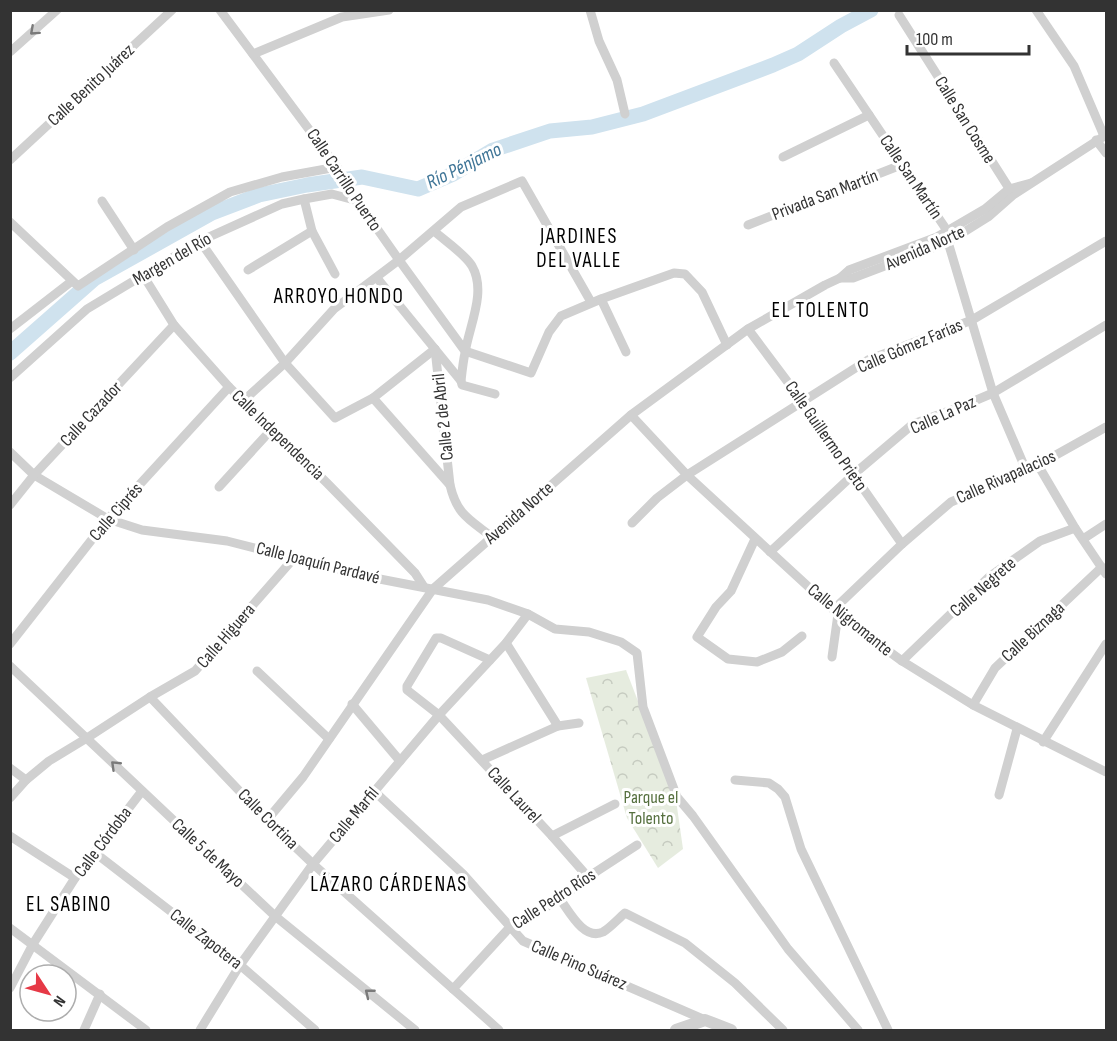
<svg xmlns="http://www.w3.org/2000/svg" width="1117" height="1041" font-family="'Sofia Sans Condensed',sans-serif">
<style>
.park{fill:url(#park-crowns)}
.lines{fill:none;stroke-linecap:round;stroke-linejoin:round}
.river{stroke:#cfe2ee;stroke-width:15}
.minor{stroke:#d0d0d0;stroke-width:9}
.tertiary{stroke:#d0d0d0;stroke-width:12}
.oneway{stroke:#7a7a7a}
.labels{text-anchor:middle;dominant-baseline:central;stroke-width:6;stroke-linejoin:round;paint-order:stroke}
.street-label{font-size:18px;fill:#333;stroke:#fff}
.park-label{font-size:18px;fill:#56703f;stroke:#fff}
.water-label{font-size:20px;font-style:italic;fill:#3f7597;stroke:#fff}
.quarter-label{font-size:21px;letter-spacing:1.5px;fill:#000;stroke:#fff}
</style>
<defs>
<pattern id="park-crowns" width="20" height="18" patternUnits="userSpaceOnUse" patternTransform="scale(1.5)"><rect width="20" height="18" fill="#e6ecdf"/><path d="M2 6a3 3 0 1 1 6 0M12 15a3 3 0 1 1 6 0" fill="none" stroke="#c6cbc0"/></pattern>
</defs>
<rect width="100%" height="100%" fill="#fff"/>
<!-- park -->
<path class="park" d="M626 670 676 800 683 849 658 868 627 818 586 678Z"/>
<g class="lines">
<!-- river -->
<path class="river" d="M10 353 94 279 212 213 259 195 307 185 362 177 418 189 453 174 493 150 550 131 592 127 643 114 773 65 798 54 841 26 871 10"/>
<!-- minor -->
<g class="minor">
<path d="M220 10 337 167 352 193 399 260 465 351 531 373 549 332 561 316 601 299 674 273 685 274 702 292 727 345"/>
<path d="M590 10 599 41 617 80 625 114"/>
<path d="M1036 10 1074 66 1104 136"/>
<path d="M899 15 1012 193"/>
<path d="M10 52 57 10"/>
<path d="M253 54 342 17 389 10"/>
<path d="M834 63 948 232V242L993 393 1026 470"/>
<path d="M1096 140 1106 153"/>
<path d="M783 157 869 115"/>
<path d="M10 160 172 10"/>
<path d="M304 199 312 231 335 274"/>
<path d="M102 201 134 250"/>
<path d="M10 222 78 286 167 227 230 192 282 177 337 167"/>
<path d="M748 225 901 165"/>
<path d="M434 231C444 240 465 254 472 266 487 292 469 326 465 353 463 362 462 372 461 381L462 385 495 394"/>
<path d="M200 241 285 363 335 418 373 398 435 349"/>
<path d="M248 270 312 231"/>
<path d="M143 275 174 325 229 387 327 483 415 573 424 587"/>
<path d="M377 278 461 381"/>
<path d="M840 278H853L948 242 988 217 1013 195 1106 135"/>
<path d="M601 299 626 352"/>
<path d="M10 329 72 281"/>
<path d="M748 329 802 401 902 544"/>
<path d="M435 349 450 485C457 515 469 519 492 537"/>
<path d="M10 378 87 309 200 241 282 204 304 199 332 194 358 201"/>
<path d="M373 398 450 485"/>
<path d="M243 401 285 363 334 309 399 260 461 207 522 181 591 302"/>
<path d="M631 415 687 475 838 614 902 661 973 705 1106 772"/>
<path d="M10 452 34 475 108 519 142 530 227 541 359 575 488 600 528 614 555 629 589 632 621 642 637 653 643 707 677 797 693 816 788 949 858 1030"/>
<path d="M1038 465 1075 528 1106 574"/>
<path d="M219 487 272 429"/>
<path d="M10 505 34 475 174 325"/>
<path d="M632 523 657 498 687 475 868 360 972 320 1106 241"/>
<path d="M755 539 731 591 716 607 697 637 728 659 757 662 782 652 802 636"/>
<path d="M1083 539 1106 524"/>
<path d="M770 552 854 474 913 424 960 407 993 393 1106 325"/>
<path d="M833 610 902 544 951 502 1038 465 1106 427"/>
<path d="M506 643 558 726"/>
<path d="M10 644 108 519 229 387"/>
<path d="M832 657 838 614"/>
<path d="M490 660 441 638H436L407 686V690L439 715 552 836 588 877"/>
<path d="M902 661 989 577 1040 541 1075 528"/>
<path d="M10 666 275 916 415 1030"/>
<path d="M257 671 329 739"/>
<path d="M150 697 267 820 313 864 499 1030"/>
<path d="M352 704 400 761"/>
<path d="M973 705 995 668 1102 567"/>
<path d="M1043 742 1106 644"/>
<path d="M482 760 558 726 579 723"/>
<path d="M10 768 26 780"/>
<path d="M735 780 769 783 778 789 785 797 801 849 888 1030"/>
<path d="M374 791 463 874 523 941 705 1020"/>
<path d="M999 795 1017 729"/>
<path d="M10 798 26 780 49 761 87 738 150 697 195 671 294 558"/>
<path d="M267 820 303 777 433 589 631 415 748 329 825 285 840 278 849 270 937 237 985 209 1009 189 1031 183"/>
<path d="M10 836 75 878"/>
<path d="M552 836 615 804"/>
<path d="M94 852 240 965 315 1030"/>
<path d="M560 899C569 911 584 941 603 932 610 928 618 919 625 913L685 943 735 983 783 1030"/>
<path d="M10 928 146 1030"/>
<path d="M10 988 33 944 75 878 142 791"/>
<path d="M453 989 510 927 560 899 588 877 637 845"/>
<path d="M84 1030 100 994"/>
<path d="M200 1030 240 965 313 864 439 715 506 643 528 614"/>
</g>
<!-- tertiary -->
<path class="tertiary" d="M676 1030 705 1020 731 1030"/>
</g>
<!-- one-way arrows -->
<defs><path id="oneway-chevron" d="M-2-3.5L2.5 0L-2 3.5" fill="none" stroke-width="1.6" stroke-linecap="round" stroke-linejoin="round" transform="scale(1.5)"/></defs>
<g class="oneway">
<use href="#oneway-chevron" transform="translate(34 31) rotate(138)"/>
<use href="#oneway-chevron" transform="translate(115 765) rotate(-136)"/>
<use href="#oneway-chevron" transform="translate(369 993) rotate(-141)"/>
</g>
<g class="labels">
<!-- street labels -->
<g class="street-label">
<text transform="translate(91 85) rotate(-43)">Calle Benito Juárez</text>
<text transform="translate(965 120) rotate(58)">Calle San Cosme</text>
<text transform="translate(911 177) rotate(56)">Calle San Martín</text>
<text transform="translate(344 180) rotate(56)">Calle Carrillo Puerto</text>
<text transform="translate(825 195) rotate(-21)">Privada San Martín</text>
<text transform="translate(925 248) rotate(-24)">Avenida Norte</text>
<text transform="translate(172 259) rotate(-30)">Margen del Río</text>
<text transform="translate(910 346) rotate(-23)">Calle Gómez Farías</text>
<text transform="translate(91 414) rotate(-47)">Calle Cazador</text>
<text transform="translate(943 415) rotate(-24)">Calle La Paz</text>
<text transform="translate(443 417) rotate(-96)">Calle 2 de Abril</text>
<text transform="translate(278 435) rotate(44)">Calle Independencia</text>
<text transform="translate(826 436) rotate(55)">Calle Guillermo Prieto</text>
<text transform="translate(1006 477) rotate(-24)">Calle Rivapalacios</text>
<text transform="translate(116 512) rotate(-49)">Calle Ciprés</text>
<text transform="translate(519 513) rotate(-41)">Avenida Norte</text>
<text transform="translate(318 563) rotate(14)">Calle Joaquín Pardavé</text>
<text transform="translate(983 587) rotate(-41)">Calle Negrete</text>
<text transform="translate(850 620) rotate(39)">Calle Nigromante</text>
<text transform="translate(1033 632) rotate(-43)">Calle Biznaga</text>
<text transform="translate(226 636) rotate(-49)">Calle Higuera</text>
<text transform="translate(514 795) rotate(47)">Calle Laurel</text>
<text transform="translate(354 815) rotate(-50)">Calle Marfil</text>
<text transform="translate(268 819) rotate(45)">Calle Cortina</text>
<text transform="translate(103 842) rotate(-53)">Calle Córdoba</text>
<text transform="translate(208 853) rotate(43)">Calle 5 de Mayo</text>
<text transform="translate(554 899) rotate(-33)">Calle Pedro Ríos</text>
<text transform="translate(206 939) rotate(38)">Calle Zapotera</text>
<text transform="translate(579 965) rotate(23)">Calle Pino Suárez</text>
</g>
<!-- park labels -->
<g class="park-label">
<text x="651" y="797">Parque el<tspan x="651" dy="21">Tolento</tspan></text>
</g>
<!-- water labels -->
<g class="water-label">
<text transform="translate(464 166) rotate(-26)">Río Pénjamo</text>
</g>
<!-- quarter labels -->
<g class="quarter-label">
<text x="579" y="236">JARDINES<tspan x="579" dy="24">DEL VALLE</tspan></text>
<text x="339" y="296">ARROYO HONDO</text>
<text x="821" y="310">EL TOLENTO</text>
<text x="389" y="884">LÁZARO CÁRDENAS</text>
<text x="69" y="904">EL SABINO</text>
</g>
</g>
<!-- border -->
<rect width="1117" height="1041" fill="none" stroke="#333333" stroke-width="24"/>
<!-- north arrow -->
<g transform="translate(48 993) rotate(126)"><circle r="28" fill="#ffffff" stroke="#adadad" stroke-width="1.5"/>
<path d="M0-4.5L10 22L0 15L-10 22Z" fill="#e63946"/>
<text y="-9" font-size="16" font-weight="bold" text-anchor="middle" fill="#333333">N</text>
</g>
<!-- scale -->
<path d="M907 45v9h122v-9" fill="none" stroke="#333333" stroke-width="3"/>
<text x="916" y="45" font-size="18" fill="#333333" stroke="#ffffff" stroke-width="4.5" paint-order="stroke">100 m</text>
</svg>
